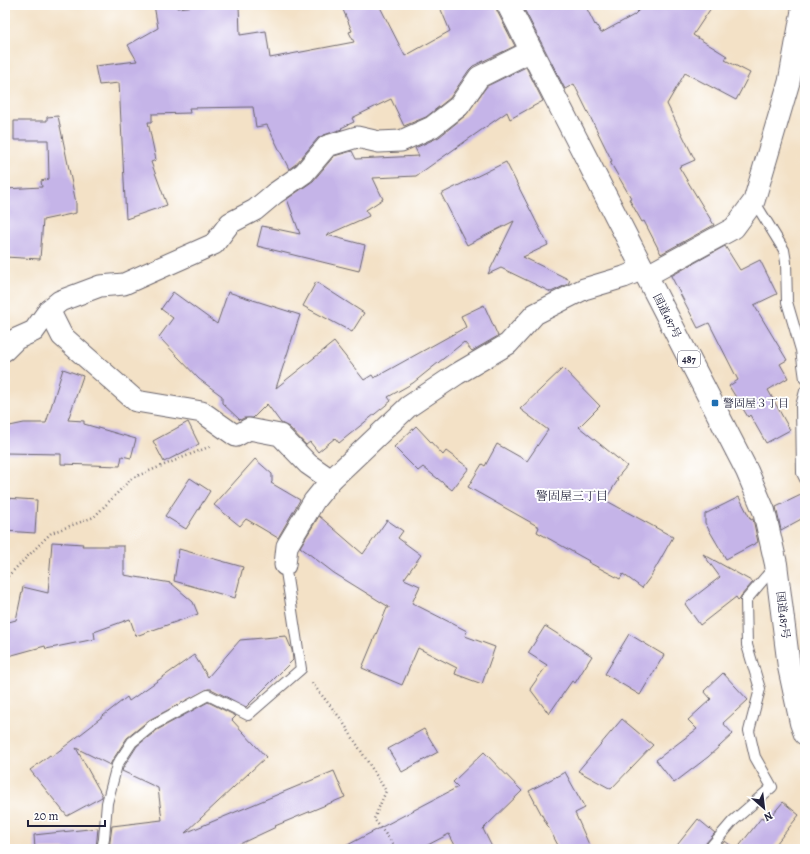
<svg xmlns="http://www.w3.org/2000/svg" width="810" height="854" font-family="Alegreya,'Noto Serif JP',serif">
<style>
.building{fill:#c5b4e8}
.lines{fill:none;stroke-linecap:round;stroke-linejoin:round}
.service-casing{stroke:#6b656c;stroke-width:12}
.minor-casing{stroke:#6b656c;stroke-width:23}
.trunk-casing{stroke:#6b656c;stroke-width:24}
.path{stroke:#6b656c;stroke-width:2.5;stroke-dasharray:1 3;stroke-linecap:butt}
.service{stroke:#fff;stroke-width:10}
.minor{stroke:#fff;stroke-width:21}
.trunk{stroke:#fff;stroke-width:22}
.poi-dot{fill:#1f6fb2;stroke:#fff;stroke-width:1.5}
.labels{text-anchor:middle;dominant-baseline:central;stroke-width:4;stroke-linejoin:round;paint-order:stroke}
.shield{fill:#fff;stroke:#646476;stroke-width:1}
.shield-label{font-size:10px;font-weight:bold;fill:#22223b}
.street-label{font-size:11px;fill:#22223b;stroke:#fff}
.poi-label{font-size:11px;fill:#22223b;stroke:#fff;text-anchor:start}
.neighbourhood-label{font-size:12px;fill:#22223b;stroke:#fff}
</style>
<rect width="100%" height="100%" fill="#fff"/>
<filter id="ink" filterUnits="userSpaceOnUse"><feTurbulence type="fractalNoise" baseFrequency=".025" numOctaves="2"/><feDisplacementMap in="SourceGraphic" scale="8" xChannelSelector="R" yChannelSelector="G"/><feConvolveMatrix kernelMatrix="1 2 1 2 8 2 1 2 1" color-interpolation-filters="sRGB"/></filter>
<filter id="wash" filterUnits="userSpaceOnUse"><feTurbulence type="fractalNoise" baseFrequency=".012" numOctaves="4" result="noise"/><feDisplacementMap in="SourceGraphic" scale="16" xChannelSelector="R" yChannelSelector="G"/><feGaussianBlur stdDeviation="0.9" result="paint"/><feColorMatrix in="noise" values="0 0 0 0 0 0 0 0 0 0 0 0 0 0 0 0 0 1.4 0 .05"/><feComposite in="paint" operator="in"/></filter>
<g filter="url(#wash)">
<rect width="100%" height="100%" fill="#f3e1c6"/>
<g id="blocks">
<!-- building -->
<g class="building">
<path d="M154 5H177V8L206 5H239L240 35 266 31 270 58 354 42 349 32 352 31 341 5H379L405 56 450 31 439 5H496L497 11 515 46 473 66 469 70 450 98 426 117 404 126 391 99 352 118 354 122 341 128 342 129 324 135 318 138 296 164 289 169 267 125 256 127 253 107 189 108 190 113 152 114V122H148L156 160 151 162 167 205 126 219 119 83 99 85 95 66 137 61 128 45 158 28Z"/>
<path d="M522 5H585L595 25 596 24 601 33 634 15 644 5H713L693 35 727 56 725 60 750 73 736 100 685 73 667 104 695 160 679 167 714 225 661 254 644 221 642 222 629 199 631 198 610 162 612 161 574 84 565 89Z"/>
<path d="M526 67 543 101 510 119 507 112 416 176 373 178 383 199 366 210 369 216 327 235 365 245 359 271 257 246 262 226 300 234 287 199 313 181 334 156 352 151 356 159 419 156 415 148 439 137 466 115 487 86Z"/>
<path d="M58 116 76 203V213L43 220 40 259 5 257V189L42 187 41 181 49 179 48 140H14V121H47V117Z"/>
<path d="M506 162 548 245 523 257 570 280 568 284 551 292 501 268 488 274 514 221 467 245 441 194Z"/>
<path d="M725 246 740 270 760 260 777 294 754 305 787 360 780 364 788 378 768 390 790 430 766 443 750 415 748 417 729 386 738 380 709 323 698 328 671 276Z"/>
<path d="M316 282 364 313 352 332 303 306Z"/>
<path d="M173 292 217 324 228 292 300 315 276 388 334 342 364 380 372 375 374 378 466 327 461 316 484 305 498 336 472 351 464 342 413 383 388 397 391 401 339 443 335 438 318 452 310 442 306 445 289 427 281 423 267 404 253 418H244L240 420 222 403V396L199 379 159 337 173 318 161 309Z"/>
<path d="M563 368 600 406 579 427 627 466 616 479 618 480 605 500 673 537 651 576 642 588 623 574 620 579 588 562 589 561 537 532 539 527 468 487 482 464 485 466 497 444 527 461 548 430 520 409Z"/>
<path d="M63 369 83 376 68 420 84 421V424L136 439 131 458 122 456 120 466 61 464V454L5 453V427L24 423H46Z"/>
<path d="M188 422 199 444 164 462 153 441Z"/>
<path d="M416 426 443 455 446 451 469 468 452 490 423 467 418 471 394 447Z"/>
<path d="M255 459 272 474V482L271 483 300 500 278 538 246 519 240 526 214 505Z"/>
<path d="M190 478 210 491 186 529 165 516Z"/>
<path d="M805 493V517L781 530 776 507Z"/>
<path d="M739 497 751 520 753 519 758 542 726 559 705 523V514Z"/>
<path d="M5 498 37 500 35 533 5 531Z"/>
<path d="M319 516 333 528 363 554 387 520 403 531 398 538 421 555 404 579 420 586 412 603 467 631 465 636 495 647 482 684 455 674 457 668 418 648 402 685 362 668 387 608H389V607L334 573 300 547Z"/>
<path d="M52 542 83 544 82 546H124V575L171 583 193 602 198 614 136 636 130 619 94 632 95 639 46 649 45 646 5 657V623L16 620 23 587 48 593Z"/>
<path d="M179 549 243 567 235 598 174 581Z"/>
<path d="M703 554 753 582 741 596 740 598 738 600 736 597 700 625 685 604 720 577Z"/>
<path d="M545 626 592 656 575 683 572 681 549 714 530 689 547 665 528 653Z"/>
<path d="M629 634 664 655 640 695 605 674Z"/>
<path d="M286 636 292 650 293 660 246 707 211 689H208L149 720 127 738 112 761 110 765 76 748 102 795V797L67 816 30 770 50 755 51 757 94 724V723L127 697 129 701 194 655 208 677 240 640Z"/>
<path d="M723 673 748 700 723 723 733 734 708 757 674 783 656 760 697 729 688 720 711 699 704 691Z"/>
<path d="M208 702 236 716 232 720 266 757 185 833 334 771 345 797 275 826 276 827 229 849H109L112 826 162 820 158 788 122 771 123 768 137 746 157 730Z"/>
<path d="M622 719 653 745 611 789 578 771Z"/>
<path d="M424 729 438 752 402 772 388 749Z"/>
<path d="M484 752 522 791 483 829 493 849H457L449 834 420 849H340L458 787 453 782Z"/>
<path d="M565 772 585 808 575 813 591 849H560L529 791Z"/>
<path d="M783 802 799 815 772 849H737L762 817 767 821Z"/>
<path d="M698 819 715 833 704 845 703 849H674Z"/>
<path d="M98 828 96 849H35L34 835Z"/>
<path d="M725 841 735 849H718Z"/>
</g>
</g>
</g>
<g filter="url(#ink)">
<use href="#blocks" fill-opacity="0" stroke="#6b656c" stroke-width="1"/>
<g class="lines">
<!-- service casing -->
<g class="service-casing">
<g id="service">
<path d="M754 201 784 250 786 262 787 302 801 350 805 379"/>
<path d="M805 391 801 406 802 473 805 479"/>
<path d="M102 849 104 839 107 803 117 765 132 742 153 725 208 695 248 715 301 669 285 565"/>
<path d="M709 849 733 821 772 787 755 757 749 731 760 689 747 645 746 600 775 566"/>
</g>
</g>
<!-- minor casing -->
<g class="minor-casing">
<g id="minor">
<path d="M646 276 734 228 754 201 789 82 803 5"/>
<path d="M49 310 62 336 136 401 202 412 236 436 249 429 280 435 308 464 331 480"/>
<path d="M5 350 16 339 34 331 49 310 60 301 100 286 124 284 214 244 230 223 255 210 274 194 304 173 327 146 357 137 379 142 401 141 432 127 459 106 479 77 531 51"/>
<path d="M285 565 287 546 314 501 331 480 408 407 457 374 508 344 535 314 584 289 624 277 643 269"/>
</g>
</g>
<!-- trunk casing -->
<g class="trunk-casing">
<path id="trunk" d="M508 5 643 269 747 471 764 511 776 564 789 667 801 723 805 734"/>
</g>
<!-- path -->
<g class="path">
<path d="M5 579 51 533 94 517 132 478 211 446"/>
<path d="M312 683 341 719 386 791 374 819 397 849"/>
</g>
<!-- service -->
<use href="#service" class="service"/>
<!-- minor -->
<use href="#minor" class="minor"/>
<!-- trunk -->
<use href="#trunk" class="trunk"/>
</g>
</g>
<!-- markers -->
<rect class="poi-dot" x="711" y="399" width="8" height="8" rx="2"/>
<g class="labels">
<!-- shield labels -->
<rect class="shield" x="678" y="351" width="22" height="16" rx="3"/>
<g class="shield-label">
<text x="689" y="359">487</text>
</g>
<!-- street labels -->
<g class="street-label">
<text transform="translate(667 316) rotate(63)">国道487号</text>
<text transform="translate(783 615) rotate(83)">国道487号</text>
</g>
<!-- poi labels -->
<g class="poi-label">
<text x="723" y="403">警固屋３丁目</text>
</g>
<!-- neighbourhood labels -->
<g class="neighbourhood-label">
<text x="572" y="496">警固屋三丁目</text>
</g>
</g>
<!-- margin -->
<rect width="810" height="854" fill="none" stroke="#fff" stroke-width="20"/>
<!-- north arrow -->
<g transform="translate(764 808) rotate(152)" stroke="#ffffff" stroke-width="3" paint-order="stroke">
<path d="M0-3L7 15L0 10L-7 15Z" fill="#22223b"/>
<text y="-6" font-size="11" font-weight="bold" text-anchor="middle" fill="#22223b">N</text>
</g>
<!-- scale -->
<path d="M28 820v6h77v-6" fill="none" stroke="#22223b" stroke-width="2"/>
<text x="34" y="820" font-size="12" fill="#22223b" stroke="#ffffff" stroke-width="3" paint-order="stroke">20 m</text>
</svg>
